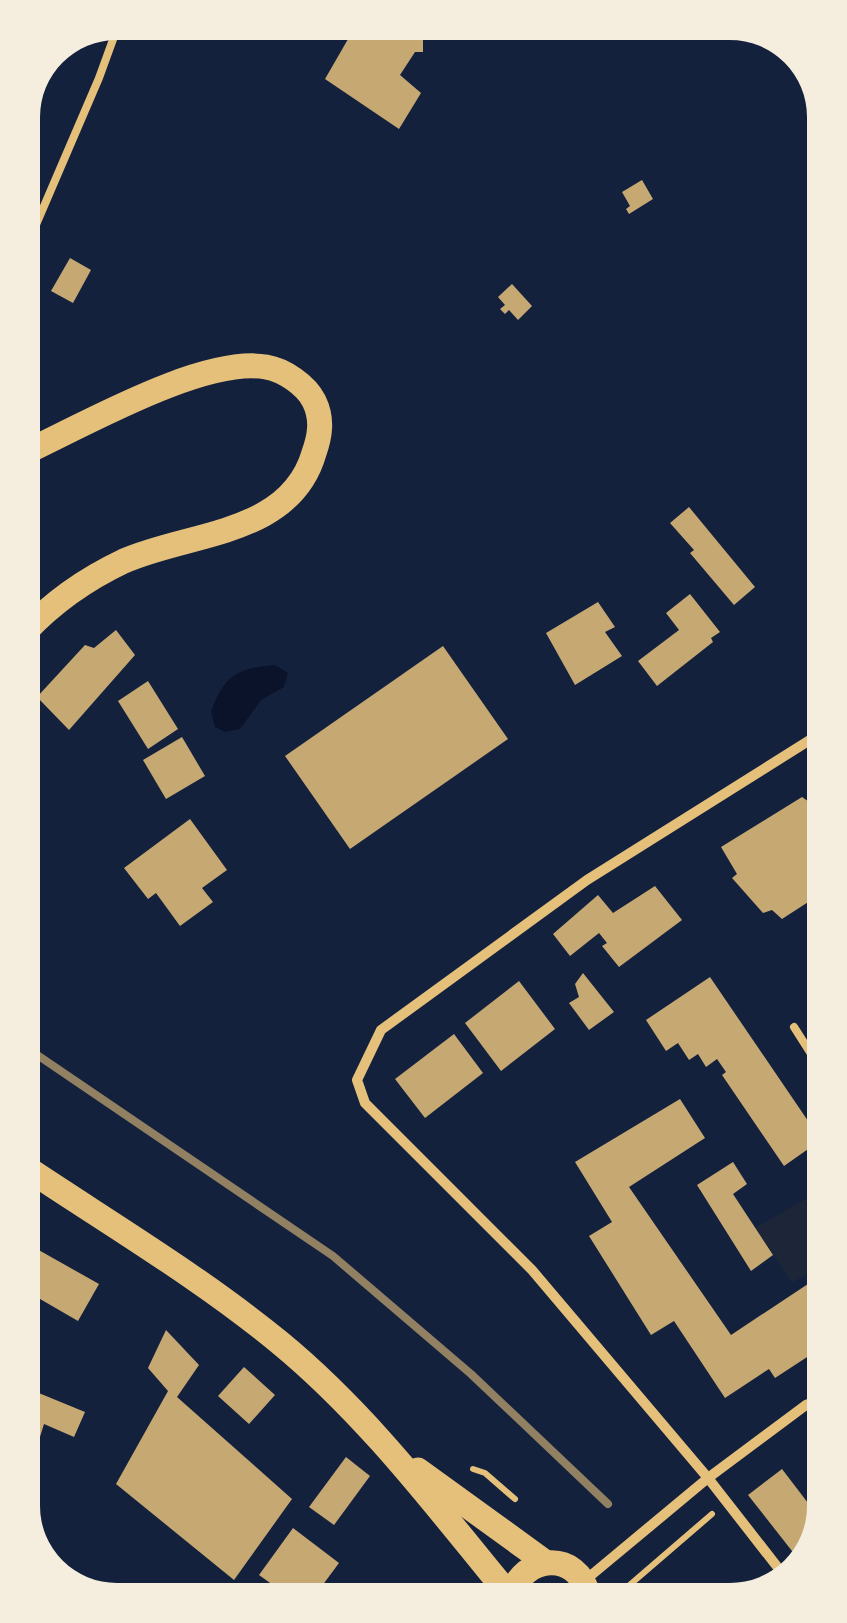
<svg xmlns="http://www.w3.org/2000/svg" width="847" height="1623" font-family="'Fira Sans Condensed',sans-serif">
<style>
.green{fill:#1d2539}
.water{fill:#0b132b}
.building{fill:#c6a872}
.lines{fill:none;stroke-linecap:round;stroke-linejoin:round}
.path{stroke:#e5c07b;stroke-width:6}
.service{stroke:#e5c07b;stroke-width:8}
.minor{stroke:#e5c07b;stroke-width:10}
.primary{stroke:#e5c07b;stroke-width:25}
.rail{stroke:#918062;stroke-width:8}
</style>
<rect width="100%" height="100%" fill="#14213d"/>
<!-- green -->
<path class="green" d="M823 1189V1264L792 1283 755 1228Z"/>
<!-- water -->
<path class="water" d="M275 665 288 673 284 687 261 700 240 729 225 732 215 727 211 712C224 675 238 668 275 665Z"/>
<!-- building -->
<g class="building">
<path d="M355 27H423V52H415L400 75 421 93 399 129 325 79Z"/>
<path d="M642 180 653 199 629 214 626 209 630 206 622 192Z"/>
<path d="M70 258 91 270 73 303 51 291Z"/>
<path d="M512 284 532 306 518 320 509 310 505 314 500 309 505 305 498 297Z"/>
<path d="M689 507 755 587 734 605 690 553 694 550 670 523Z"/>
<path d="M690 594 720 632 711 638 713 642 657 686 638 661 679 630 666 613Z"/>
<path d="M598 602 615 627 605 632 622 656 575 685 546 633Z"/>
<path d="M116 630 135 655 69 730 37 697 85 645 94 648Z"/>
<path d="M443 646 508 739 350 849 285 756Z"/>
<path d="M148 681 178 729 148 749 118 701Z"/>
<path d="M182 737 205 776 166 799 143 760Z"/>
<path d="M802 797 821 810V854L815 858 821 863V881L816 884V897L782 919 772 910 763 913 732 878 737 874 721 847Z"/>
<path d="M190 819 227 870 202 888 213 902 180 926 156 893 148 899 124 868Z"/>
<path d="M655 886 682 920 619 967 602 946 607 943 599 933 570 956 553 934 598 895 613 913Z"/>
<path d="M583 973 614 1012 589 1030 569 1003 579 997 575 984Z"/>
<path d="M710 977 821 1140 784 1166 722 1075 726 1072 717 1059 706 1067 698 1054 689 1060 678 1043 666 1051 646 1020Z"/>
<path d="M519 981 555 1029 501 1071 465 1023Z"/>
<path d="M454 1034 483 1073 425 1118 395 1079Z"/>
<path d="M680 1099 705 1138 629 1187 731 1335 823 1274 824 1346 775 1378 769 1369 725 1398 674 1321 651 1335 589 1236 612 1222 575 1162Z"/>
<path d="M733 1162 747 1184 733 1194 773 1255 751 1271 697 1185Z"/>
<path d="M28 1244 99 1284 78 1321 28 1292Z"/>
<path d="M166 1330 199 1365 177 1397 292 1499 234 1580 116 1484 168 1391 148 1368Z"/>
<path d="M244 1367 275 1395 249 1424 218 1396Z"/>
<path d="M29 1389 85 1412 74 1437 44 1424 30 1469Z"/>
<path d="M346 1457 370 1476 334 1525 309 1507Z"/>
<path d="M782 1469 821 1520 803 1565 748 1495Z"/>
<path d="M293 1528 339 1563 313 1598H291L259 1575Z"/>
</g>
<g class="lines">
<!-- path -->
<g class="path">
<path d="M473 1469 485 1473 515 1499"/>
<path d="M618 1595 712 1514"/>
</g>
<!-- service -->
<g class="service">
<path d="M23 255 99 78 119 23"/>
<path d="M794 1027 822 1071"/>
</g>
<!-- minor -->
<g class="minor">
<path d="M786 1578 708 1478 532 1270 365 1103 357 1080 381 1030 587 880 821 733"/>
<path d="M583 1582 708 1478 806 1405 824 1398"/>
</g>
<!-- primary -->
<g class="primary">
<path d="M24 453C84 425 204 356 266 367 284 370 306 385 314 401 323 419 320 436 314 453 290 536 189 532 124 561 86 579 53 602 25 632"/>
<path d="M28 1169C112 1225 201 1278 279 1342 368 1415 438 1509 510 1596"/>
<path d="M418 1470 545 1562"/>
<path d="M511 1596C523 1554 578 1550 588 1595"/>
</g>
<!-- rail -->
<path class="rail" d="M27 1048 333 1256 471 1374 608 1504"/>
</g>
<!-- crop -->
<path d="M0 0H847V1623H0ZM117 40H730A77 77 0 0 1 807 117V1506A77 77 0 0 1 730 1583H117A77 77 0 0 1 40 1506V117A77 77 0 0 1 117 40Z" fill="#f5edde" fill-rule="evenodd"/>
</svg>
